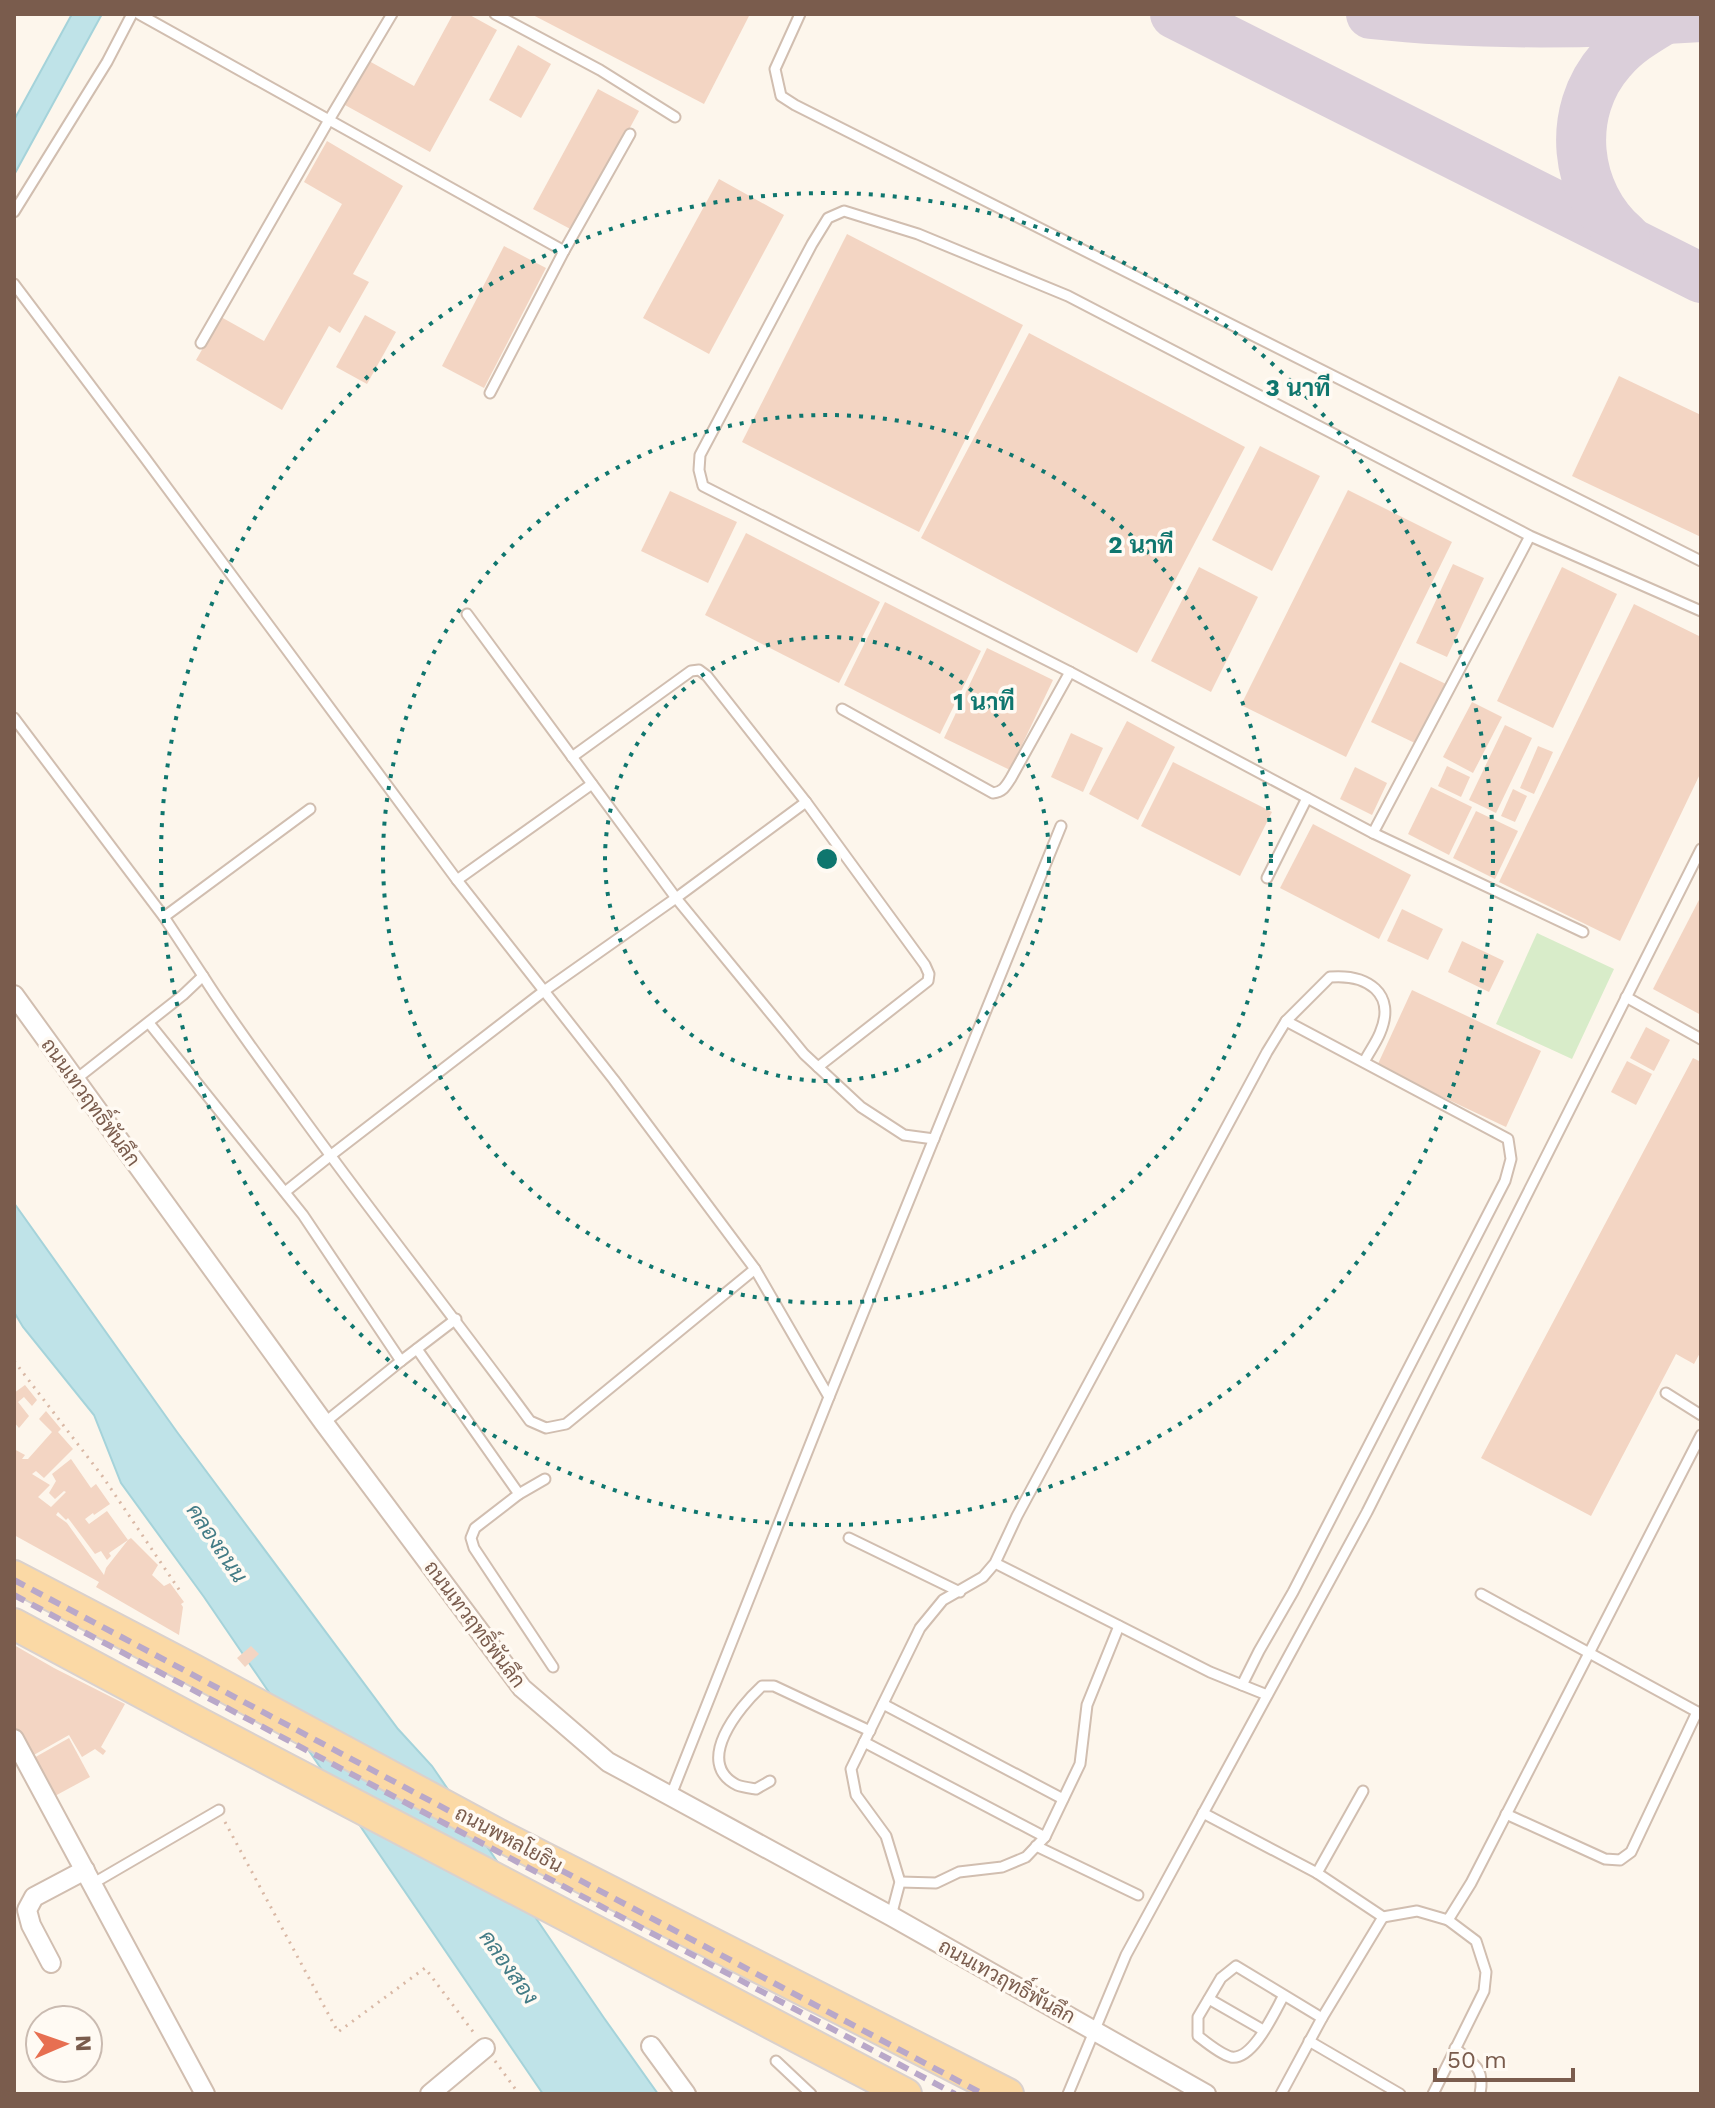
<svg xmlns="http://www.w3.org/2000/svg" width="1715" height="2108" font-family="'Work Sans',Sarabun,sans-serif">
<style>
.green{fill:#d8ecc9}
.water{fill:#bfe3e8;stroke:#a5d3da;stroke-width:2}
.lines{fill:none;stroke-linecap:round;stroke-linejoin:round}
.taxiway{stroke:#dbcfda;stroke-width:50}
.building{fill:#f3d5c3;fill-rule:evenodd}
.service-casing{stroke:#d1beb0;stroke-width:13}
.minor-casing{stroke:#d1beb0;stroke-width:22}
.primary-casing{stroke:#dad1cd;stroke-width:34}
.path{stroke:#d9b8a5;stroke-width:3;stroke-dasharray:2 6;stroke-linecap:butt}
.service{stroke:#fff;stroke-width:9}
.minor{stroke:#fff;stroke-width:18}
.primary{stroke:#fbd9a5;stroke-width:30}
.rail{stroke:#b9a8c9;stroke-width:6;stroke-dasharray:12 8;stroke-linecap:butt}
.ring{fill:none;stroke:#0f766e;stroke-width:4;stroke-dasharray:4 8}
.labels{text-anchor:middle;dominant-baseline:central;stroke-width:7;stroke-linejoin:round;paint-order:stroke}
.street-label{font-size:20px;fill:#7a5c4d;stroke:#fffaf3}
.water-label{font-size:22px;font-style:italic;fill:#437c86;stroke:#fffaf3}
.centre{fill:#0f766e;stroke:#fffaf3;stroke-width:4}
.ring-label{font-size:24px;text-anchor:middle;font-weight:bold;fill:#0f766e;stroke:#fffaf3;stroke-width:7;stroke-linejoin:round;paint-order:stroke}
</style>
<rect width="100%" height="100%" fill="#fdf6ec"/>
<!-- green -->
<path class="green" d="M1537 933 1614 969 1572 1059 1496 1024Z"/>
<!-- water -->
<g class="water">
<path d="M72 14H102L14 175V120Z"/>
<path d="M14 1203 177 1432 398 1729 432 1766 604 2018 658 2094H543L204 1597 121 1483 94 1415 23 1327 14 1312Z"/>
</g>
<g class="lines">
<!-- taxiway -->
<g class="taxiway">
<path d="M1175 14 1701 278"/>
<path d="M1371 14C1480 26 1591 24 1701 17"/>
<path d="M1625 237C1574 193 1565 112 1611 60 1626 42 1645 31 1665 19"/>
</g>
</g>
<!-- building -->
<g class="building">
<path d="M453 14H468L497 30 430 152 345 105 369 61 414 86Z"/>
<path d="M531 14H750L704 104Z"/>
<path d="M518 45 551 64 521 118 489 100Z"/>
<path d="M598 89 639 111 574 231 533 209Z"/>
<path d="M327 141 403 186 353 274 369 282 340 333 329 326 282 410 196 360 221 317 264 341 342 204 304 182Z"/>
<path d="M719 179 784 215 709 354 643 318Z"/>
<path d="M847 234 1023 325 919 532 742 442Z"/>
<path d="M504 246 546 268 484 388 442 366Z"/>
<path d="M365 315 396 332 367 384 336 367Z"/>
<path d="M1029 333 1245 447 1137 653 921 538Z"/>
<path d="M1619 376 1701 415V537L1572 476Z"/>
<path d="M1260 446 1320 476 1272 571 1212 540Z"/>
<path d="M1348 490 1452 542 1346 757 1241 705Z"/>
<path d="M670 491 737 522 708 583 641 551Z"/>
<path d="M746 533 880 602 839 683 705 615Z"/>
<path d="M1453 564 1484 578 1447 657 1416 643Z"/>
<path d="M1199 567 1258 597 1211 692 1151 661Z"/>
<path d="M1562 567 1617 594 1553 728 1497 701Z"/>
<path d="M885 602 981 651 940 734 844 685Z"/>
<path d="M1634 604 1701 637V772L1620 941 1499 882Z"/>
<path d="M987 648 1053 680 1010 770 944 738Z"/>
<path d="M1400 662 1448 685 1419 745 1371 722Z"/>
<path d="M1472 702 1502 717 1473 773 1443 757Z"/>
<path d="M1127 721 1175 747 1138 820 1089 794Z"/>
<path d="M1505 725 1532 738 1496 813 1469 800Z"/>
<path d="M1071 733 1103 748 1083 792 1051 777Z"/>
<path d="M1538 746 1553 752 1534 794 1520 788Z"/>
<path d="M1173 762 1272 812 1240 876 1141 826Z"/>
<path d="M1447 766 1470 777 1461 797 1438 786Z"/>
<path d="M1355 767 1387 783 1372 815 1340 799Z"/>
<path d="M1431 787 1472 807 1449 855 1408 834Z"/>
<path d="M1513 789 1527 796 1515 822 1501 816Z"/>
<path d="M1476 811 1518 831 1495 879 1453 858Z"/>
<path d="M1313 824 1411 875 1379 939 1280 888Z"/>
<path d="M1701 896V1015L1653 989Z"/>
<path d="M1402 909 1443 929 1428 960 1387 941Z"/>
<path d="M1462 941 1504 961 1489 992 1448 972Z"/>
<path d="M1412 990 1541 1051 1506 1127 1377 1066Z"/>
<path d="M1646 1027 1670 1040 1654 1071 1630 1058Z"/>
<path d="M1693 1058 1701 1062V1351L1694 1364 1676 1354 1591 1516 1481 1458Z"/>
<path d="M1627 1061 1652 1074 1636 1105 1611 1092Z"/>
<path d="M25 1385 37 1400 32 1406 24 1397 18 1402 29 1416 19 1428 14 1422V1393Z"/>
<path d="M46 1411 61 1429 58 1432 73 1449 44 1478 36 1471 32 1474 50 1485 38 1497 51 1507 66 1492 64 1491 55 1499 49 1493 56 1481 52 1474 71 1459 91 1488 96 1484 110 1504 94 1515 93 1513 85 1519 89 1524 107 1511 128 1540 131 1538 158 1565 152 1575 164 1586 170 1583 184 1602 181 1604 183 1607 179 1635 96 1587 99 1582 14 1535V1449L25 1455 22 1459H28L52 1432 39 1419ZM58 1512 66 1520 68 1518 95 1554 101 1551 107 1560 111 1556 109 1553 128 1540 106 1568 104 1575 67 1523 56 1515Z"/>
<path d="M14 1645 54 1668 125 1704 101 1747 106 1751 103 1755 95 1749 82 1757 69 1735 32 1756 14 1726Z"/>
<path d="M251 1646 259 1654 245 1667 237 1658Z"/>
<path d="M69 1738 90 1777 53 1797 32 1759Z"/>
</g>
<g class="lines">
<!-- service casing -->
<g class="service-casing">
<g id="service">
<path d="M139 14 564 251"/>
<path d="M495 14 600 70 675 117"/>
<path d="M800 14 775 69 781 96 795 105 1701 561"/>
<path d="M14 212 107 62 132 14"/>
<path d="M14 284 145 458 457 880 614 1080 755 1269 829 1397"/>
<path d="M201 343 329 120 392 14"/>
<path d="M490 393 564 251 630 134"/>
<path d="M1530 536 1373 833 1070 672 703 486 699 470 700 455 812 244 828 218 844 211 918 234 1068 296 1530 536 1701 611"/>
<path d="M467 614 676 898 804 1054 861 1107 904 1135 934 1139"/>
<path d="M842 709 993 793C1003 792 1006 786 1011 778L1070 672"/>
<path d="M14 718 164 917 203 976"/>
<path d="M572 757 691 671 699 670 707 676 806 802 925 965 929 974 928 981 818 1067"/>
<path d="M1373 833 1583 932"/>
<path d="M1267 878 1307 798"/>
<path d="M457 880 592 784"/>
<path d="M164 917 310 809"/>
<path d="M1626 997 1701 1039"/>
<path d="M1286 1021 1330 977C1367 974 1397 993 1380 1033 1376 1043 1369 1052 1364 1062"/>
<path d="M149 1023 303 1215 401 1361 456 1319"/>
<path d="M75 1080 183 995 203 976C230 1019 260 1059 290 1100 368 1209 451 1313 530 1421L546 1428 566 1424 755 1269"/>
<path d="M285 1192 330 1156 544 991 676 898 806 802"/>
<path d="M417 1349 519 1494 475 1528 471 1538 474 1548 553 1667"/>
<path d="M1666 1393 1701 1415"/>
<path d="M324 1423 401 1361"/>
<path d="M519 1494 545 1479"/>
<path d="M849 1538 960 1592"/>
<path d="M1481 1594 1701 1714"/>
<path d="M1242 1685 1267 1695"/>
<path d="M883 1704 1063 1799"/>
<path d="M864 1742 1045 1837"/>
<path d="M770 1781 756 1789C750 1788 742 1787 737 1785 693 1763 739 1707 762 1686H774L870 1731"/>
<path d="M671 1795 829 1397 1061 826"/>
<path d="M1203 1813 1317 1873 1383 1917 1417 1911 1448 1920 1471 1883 1701 1435"/>
<path d="M1506 1814 1605 1859 1620 1860 1631 1852 1697 1712"/>
<path d="M1036 1846 1138 1895"/>
<path d="M1317 1873 1363 1791"/>
<path d="M900 1882 936 1883 959 1872 1002 1867 1026 1857 1045 1837 1080 1764 1087 1705 1119 1626"/>
<path d="M92 1884 219 1810"/>
<path d="M891 1916 900 1882 886 1836 856 1795 851 1769 920 1628 943 1600 983 1577 995 1563 1017 1516 1267 1052 1286 1021 1508 1139 1511 1159 1505 1181 1293 1592 1259 1651 1242 1685 1210 1672 995 1563"/>
<path d="M1284 1995C1275 2011 1253 2061 1231 2057 1220 2054 1207 2043 1198 2036V2017L1221 1978 1236 1966 1322 2018"/>
<path d="M1209 1999 1263 2030"/>
<path d="M1309 2041 1400 2094"/>
<path d="M1455 2048C1474 2065 1485 2067 1480 2094"/>
<path d="M776 2061 811 2094"/>
<path d="M1068 2094 1126 1955 1367 1512 1701 849"/>
<path d="M1281 2094 1322 2018 1383 1917"/>
<path d="M1433 2094 1484 1991 1486 1972 1476 1941 1448 1920"/>
</g>
</g>
<!-- minor casing -->
<g class="minor-casing">
<g id="minor">
<path d="M14 995 324 1423 522 1688 608 1762 891 1916 1206 2094"/>
<path d="M14 1739 205 2094"/>
<path d="M51 1963 31 1925 27 1910 34 1897 85 1870"/>
<path d="M651 2046 686 2094"/>
<path d="M430 2094 485 2048"/>
</g>
</g>
<!-- primary casing -->
<g class="primary-casing">
<g id="primary">
<path d="M14 1576 192 1669 499 1835 1008 2094"/>
<path d="M14 1624 199 1723 906 2094"/>
</g>
</g>
<!-- path -->
<g class="path">
<path d="M14 1361 103 1477 180 1591"/>
<path d="M225 1822 338 2032 425 1968 474 2033"/>
<path d="M495 2061 519 2094"/>
</g>
<!-- service -->
<use href="#service" class="service"/>
<!-- minor -->
<use href="#minor" class="minor"/>
<!-- primary -->
<use href="#primary" class="primary"/>
<!-- rail -->
<g class="rail">
<path d="M14 1580 983 2094"/>
<path d="M14 1595 955 2094"/>
</g>
</g>
<!-- distance rings -->
<g class="ring">
<circle cx="827" cy="859" r="222"/>
<circle cx="827" cy="859" r="444"/>
<circle cx="827" cy="859" r="666"/>
</g>
<g class="labels">
<!-- street labels -->
<g class="street-label">
<text transform="translate(91 1102) rotate(54)">ถนนเทวฤทธิ์พันลึก</text>
<text transform="translate(475 1624) rotate(53)">ถนนเทวฤทธิ์พันลึก</text>
<text transform="translate(509 1839) rotate(28)">ถนนพหลโยธิน</text>
<text transform="translate(1007 1981) rotate(29)">ถนนเทวฤทธิ์พันลึก</text>
</g>
<!-- water labels -->
<g class="water-label">
<text transform="translate(217 1543) rotate(56)">คลองถนน</text>
<text transform="translate(509 1967) rotate(55)">คลองสอง</text>
</g>
</g>
<circle cx="827" cy="859" r="12" class="centre"/>
<g class="ring-label">
<text x="1298" y="396">3 นาที</text>
<text x="1141" y="553">2 นาที</text>
<text x="984" y="710">1 นาที</text>
</g>
<!-- border -->
<rect width="1715" height="2108" fill="none" stroke="#7a5c4d" stroke-width="32"/>
<!-- north arrow -->
<g transform="translate(64 2044) rotate(88)"><circle r="38" fill="#fffaf3" stroke="#cabbb1" stroke-width="2"/>
<path d="M0-6L14 30L0 20L-14 30Z" fill="#e76f51"/>
<text y="-12" font-size="22" font-weight="bold" text-anchor="middle" fill="#7a5c4d">N</text>
</g>
<!-- scale -->
<path d="M1435 2068v12h138v-12" fill="none" stroke="#7a5c4d" stroke-width="4"/>
<text x="1447" y="2068" font-size="24" fill="#7a5c4d" stroke="#fffaf3" stroke-width="6" paint-order="stroke">50 m</text>
</svg>
